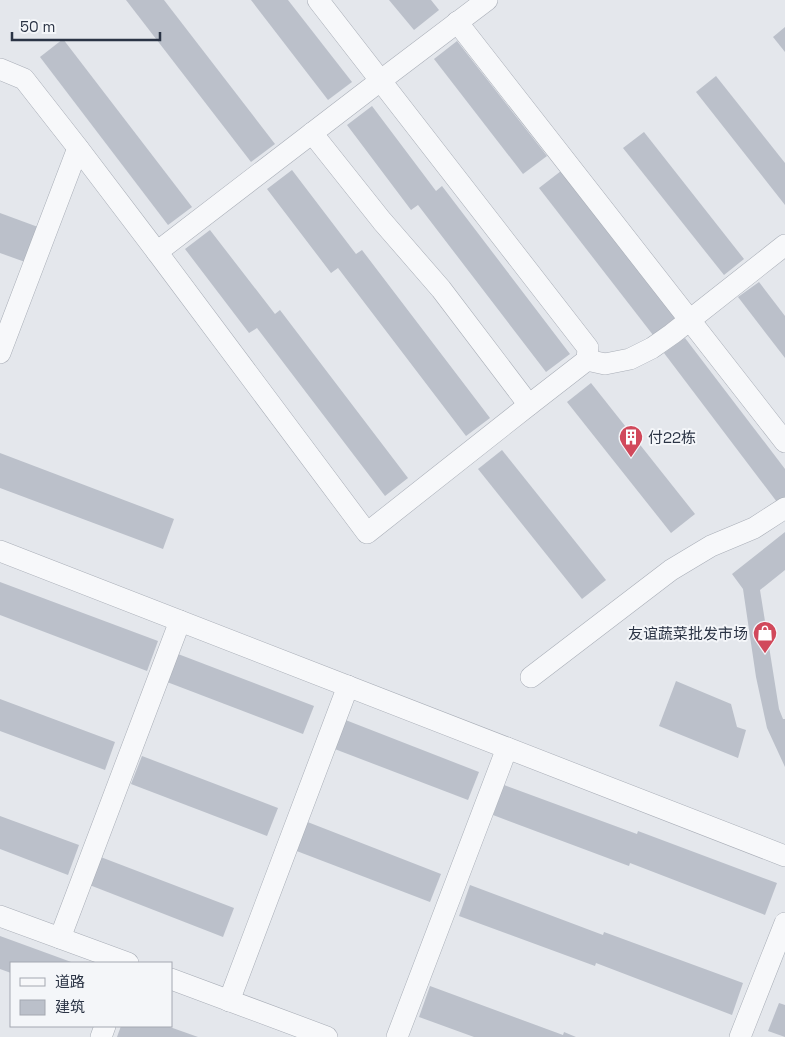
<svg xmlns="http://www.w3.org/2000/svg" width="785" height="1037" font-family="'Space Grotesk','Noto Sans SC',sans-serif">
<style>
.building{fill:#bbc0ca}
.lines{fill:none;stroke-linecap:round;stroke-linejoin:round}
.minor-casing{stroke:#a9aeb7;stroke-width:22}
.minor{stroke:#f7f8fa;stroke-width:21}
.labels{text-anchor:middle;dominant-baseline:central;stroke-width:4;stroke-linejoin:round;paint-order:stroke}
.poi-label{font-size:15px;fill:#2b3445;stroke:#f4f6f9;text-anchor:start}
</style>
<rect width="100%" height="100%" fill="#e4e7ec"/>
<!-- building -->
<g class="building">
<path d="M126 0H164L275 144 251 162Z"/>
<path d="M251 0H288L352 82 328 100Z"/>
<path d="M389 0H431L439 10 414 30Z"/>
<path d="M785 27V52L773 37Z"/>
<path d="M63 39 192 207 168 225 40 57Z"/>
<path d="M457 41 547 156 523 174 434 59Z"/>
<path d="M716 76 785 163V205L696 92Z"/>
<path d="M372 106 436 191 442 186 570 354 546 372 418 205 411 210 347 125Z"/>
<path d="M644 132 744 259 724 275 623 148Z"/>
<path d="M292 170 356 254 362 250 490 418 466 436 338 268 331 273 267 189Z"/>
<path d="M561 171 675 318 653 335 539 188Z"/>
<path d="M0 213 38 227 25 262 0 253Z"/>
<path d="M210 230 275 314 280 310 408 478 385 496 257 328 249 333 185 249Z"/>
<path d="M759 282 785 316V358L738 297Z"/>
<path d="M685 338 785 469V502L780 506 664 353Z"/>
<path d="M591 383 695 514 671 533 567 402Z"/>
<path d="M502 450 606 580 582 599 478 469Z"/>
<path d="M0 453 174 519 163 549 0 488Z"/>
<path d="M785 532V570L760 590 779 709 783 719H785V767L767 728 756 677 743 589 732 574Z"/>
<path d="M0 582 158 641 147 671 0 615Z"/>
<path d="M178 654 314 706 303 734 167 682Z"/>
<path d="M676 681 731 704 737 727 746 730 738 758 659 726Z"/>
<path d="M0 699 115 742 105 770 0 731Z"/>
<path d="M343 719 479 772 468 800 332 748Z"/>
<path d="M142 756 278 808 267 836 131 784Z"/>
<path d="M504 785 637 834 638 831 777 883 765 915 630 863 629 866 493 815Z"/>
<path d="M0 816 79 845 68 875 0 849Z"/>
<path d="M305 821 441 874 430 902 294 850Z"/>
<path d="M98 856 234 908 223 937 87 884Z"/>
<path d="M470 885 603 935 604 932 743 983 732 1015 596 963 595 966 459 916Z"/>
<path d="M0 936 74 963H11V973L0 969Z"/>
<path d="M430 986 563 1035 564 1032 576 1037H474L419 1017Z"/>
<path d="M779 1003 785 1005V1037L768 1031Z"/>
<path d="M121 1026H167L198 1037H117Z"/>
</g>
<g class="lines">
<!-- minor casing -->
<g class="minor-casing">
<g id="minor">
<path d="M318 0 588 348 587 360"/>
<path d="M457 22 785 442"/>
<path d="M0 69 24 79 78 148 157 252 367 533 529 405 587 360 605 364 630 359 652 348 672 334 785 245"/>
<path d="M312 133 382 221 441 289 529 405"/>
<path d="M157 252 380 81 487 0"/>
<path d="M0 353 78 148"/>
<path d="M0 551 785 856"/>
<path d="M531 677 671 570 711 546 754 528 785 508"/>
<path d="M0 916 128 963"/>
<path d="M60 938 180 621"/>
<path d="M171 979 327 1037"/>
<path d="M229 1001 348 686"/>
<path d="M101 1037 105 1026"/>
<path d="M397 1037 507 748"/>
<path d="M740 1037 785 923"/>
</g>
</g>
<!-- minor -->
<use href="#minor" class="minor"/>
</g>
<!-- icons -->
<defs>
<g id="building-pin" transform="scale(1.25)"><path d="M0 17L-7.5 6A9.5 9.5 0 1 1 7.5 6Z" fill="#d1495b" stroke="#f4f6f9"/><path d="M-4-6H4V6H1V3H-1V6H-4ZM-2.5-4.3h1.7v1.8h-1.7ZM.8-4.3h1.7v1.8H.8ZM-2.5-1h1.7V.8h-1.7ZM.8-1h1.7V.8H.8Z" fill="#fff"/></g>
<g id="shop-pin" transform="scale(1.25)"><path d="M0 17L-7.5 6A9.5 9.5 0 1 1 7.5 6Z" fill="#d1495b" stroke="#f4f6f9"/><path d="M-5-2.5h2.3a2.7 3.5 0 0 1 5.4 0H5L5.5 6h-11ZM-1.5-2.5h3a1.5 2.3 0 0 0-3 0Z" fill="#fff"/></g>
</defs>
<g fill-rule="evenodd">
<use href="#building-pin" x="631" y="437"/>
<use href="#shop-pin" x="765" y="633"/>
</g>
<g class="labels">
<!-- poi labels -->
<g class="poi-label">
<text x="648" y="437">付22栋</text>
<text x="748" y="633" text-anchor="end">友谊蔬菜批发市场</text>
</g>
</g>
<!-- legend -->
<rect x="10" y="962" width="162" height="65" fill="#f4f6f9" stroke="#a4a8b1"/>
<rect x="20" y="978" width="25" height="8" fill="#f7f8fa" stroke="#a4a8b1"/>
<text x="55" y="987" font-size="15" fill="#2b3445">道路</text>
<rect x="20" y="1000" width="25" height="15" fill="#bbc0ca" stroke="#a4a8b1"/>
<text x="55" y="1012" font-size="15" fill="#2b3445">建筑</text>
<!-- scale -->
<path d="M12 32v8h148v-8" fill="none" stroke="#2b3445" stroke-width="2.5"/>
<text x="20" y="32" font-size="15" fill="#2b3445" stroke="#f4f6f9" stroke-width="4" paint-order="stroke">50 m</text>
</svg>
